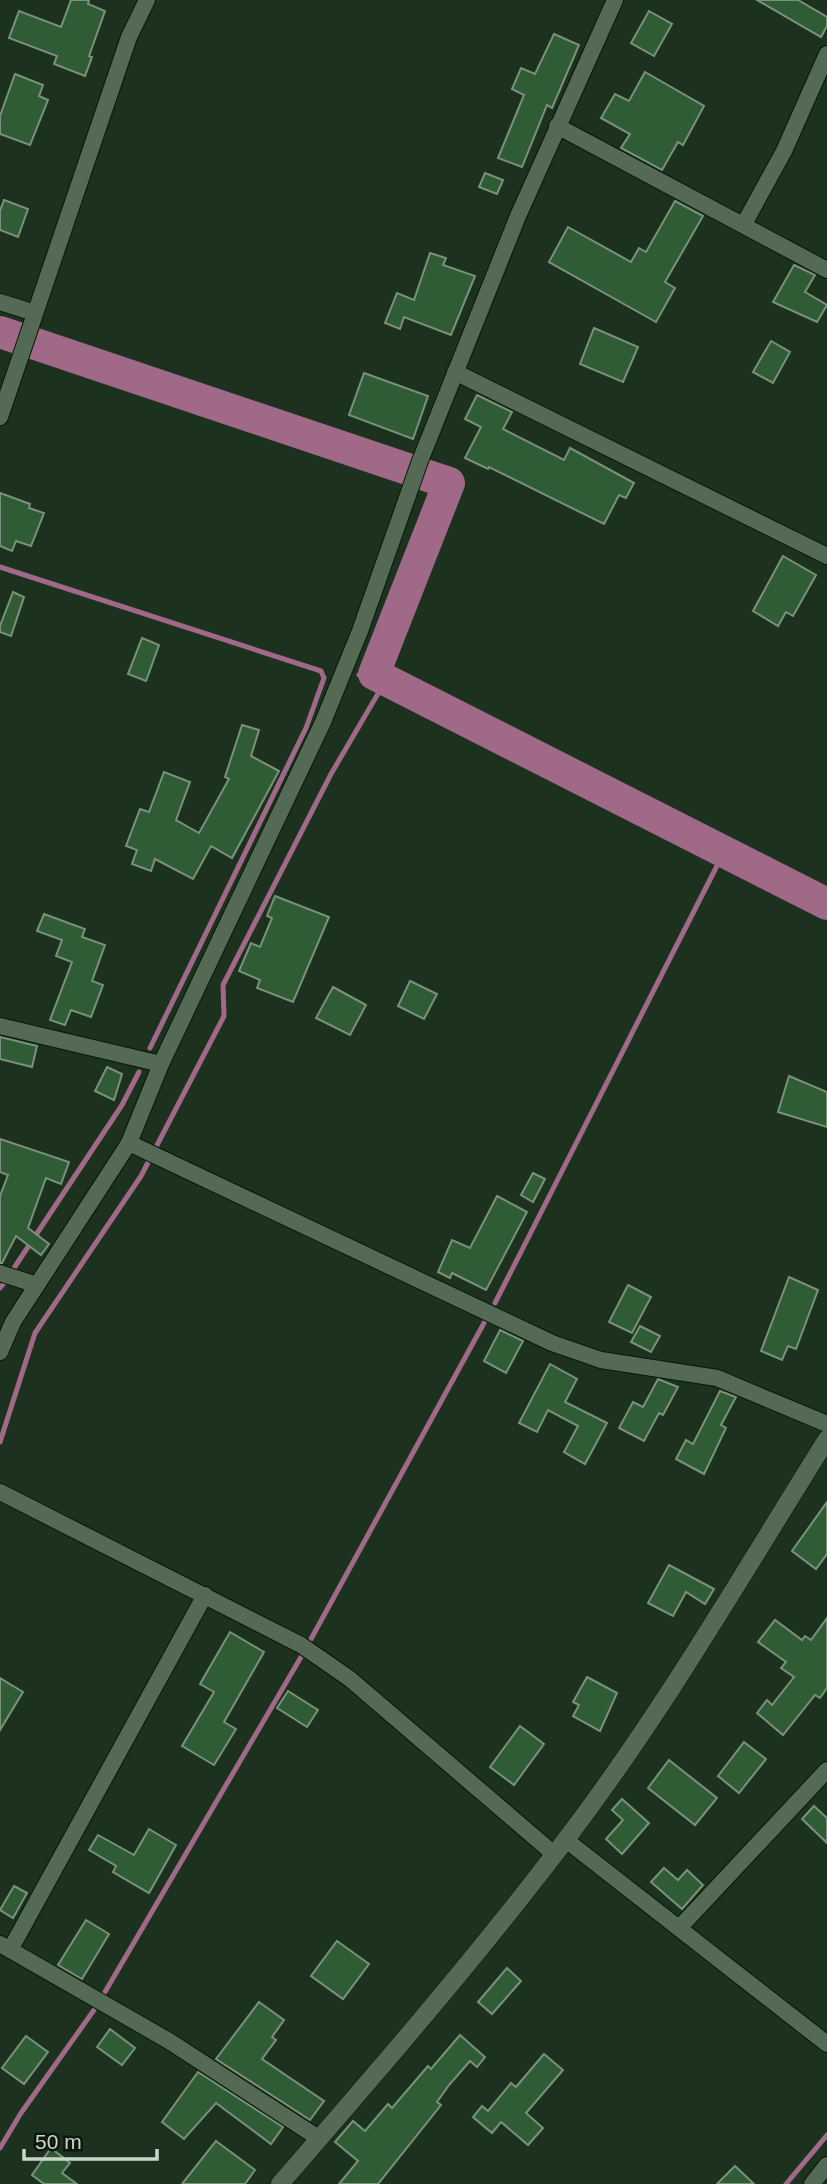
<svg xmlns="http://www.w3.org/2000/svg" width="827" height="2184" font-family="Helvetica,sans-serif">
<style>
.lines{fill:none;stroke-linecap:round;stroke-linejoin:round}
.stream{stroke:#a06988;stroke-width:5}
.river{stroke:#a06988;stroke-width:32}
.building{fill:#2f5c34;stroke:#7a917b;stroke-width:2}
.minor-casing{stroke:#061808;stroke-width:18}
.tertiary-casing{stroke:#061808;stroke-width:19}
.minor{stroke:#546a55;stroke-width:16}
.tertiary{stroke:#546a55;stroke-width:18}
</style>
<rect width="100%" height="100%" fill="#1d311f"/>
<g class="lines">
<!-- stream -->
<g class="stream">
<path d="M0 567 321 671 324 678 306 728 150 1048"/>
<path d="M359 675 374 674"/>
<path d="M14 1268 122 1105 139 1072"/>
<path d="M0 1288 4 1283"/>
<path d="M495 1303 724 852"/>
<path d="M0 1442 35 1333 141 1176 224 1016 223 985 331 774 386 680"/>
<path d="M311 1639 484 1323"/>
<path d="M105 1992 301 1657"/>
<path d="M0 2148 21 2113 94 2010"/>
<path d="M786 2184 827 2135"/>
</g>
<!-- river -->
<path class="river" d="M0 332 449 483 374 674 827 904"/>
</g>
<!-- building -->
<g class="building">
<path d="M71 0H89L88 4 105 11 89 56 92 57 85 76 54 64 57 56 9 38 19 11 61 27Z"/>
<path d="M757 0H798L827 17V26L821 37Z"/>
<path d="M649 11 672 24 654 56 631 43Z"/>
<path d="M554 34 579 45 552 108 547 105 522 167 498 158 524 95 512 89 521 68 535 74Z"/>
<path d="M645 72 704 106 683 145 678 142 662 170 621 148 630 134 601 118 615 94 629 101Z"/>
<path d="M15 74 43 85 39 96 48 100 30 145 0 134V116Z"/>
<path d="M485 173 503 180 497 194 479 187Z"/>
<path d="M4 200 28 209 18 237 0 230V211Z"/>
<path d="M675 201 703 216 665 282 675 288 656 322 549 262 568 227 631 262 639 248 646 252Z"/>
<path d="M430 253 446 258 443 265 475 276 451 335 404 317 400 329 385 323 397 293 414 300Z"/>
<path d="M794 265 815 275 805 292 827 305 817 322 773 302Z"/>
<path d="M594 328 638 347 623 382 580 364Z"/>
<path d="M771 341 790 352 773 383 753 372Z"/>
<path d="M364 373 428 396 413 439 349 415Z"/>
<path d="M477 395 512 412 503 429 564 460 570 448 634 483 626 498 619 495 604 524 489 467 488 469 465 458 481 427 465 419Z"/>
<path d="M0 493 30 504 29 508 44 513 31 546 16 541 12 551 0 546Z"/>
<path d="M783 556 816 575 793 616 786 612 778 626 753 611Z"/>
<path d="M13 592 24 597 11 636 0 632V626Z"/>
<path d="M142 638 159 645 146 681 128 674Z"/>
<path d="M242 725 259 730 251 756 279 771 232 858 211 846 193 879 155 859 151 871 132 864 137 850 126 846 140 809 149 812 164 772 190 782 176 820 199 833 229 779 225 777Z"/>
<path d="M275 896 329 917 293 1002 257 988 260 980 239 971 251 943 260 947 272 918 267 916Z"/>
<path d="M44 914 85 929 82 937 105 945 92 981 103 985 91 1017 71 1010 65 1025 50 1020 72 962 56 956 62 940 37 931Z"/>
<path d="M410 981 437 994 424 1019 398 1006Z"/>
<path d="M333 987 366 1005 350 1035 316 1018Z"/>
<path d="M0 1037 37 1046 32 1067 0 1059Z"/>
<path d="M107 1067 122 1074 114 1100 95 1091Z"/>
<path d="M789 1076 827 1092V1127L778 1112Z"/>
<path d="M0 1139 69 1162 61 1184 46 1178 28 1228 49 1244 41 1255 16 1236 2 1263H0V1196L8 1175 0 1172Z"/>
<path d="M533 1173 545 1179 533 1202 521 1195Z"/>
<path d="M497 1196 527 1212 486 1290 452 1273 450 1278 438 1272 452 1240 470 1248Z"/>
<path d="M789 1277 818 1290 796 1349 788 1346 782 1360 761 1351Z"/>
<path d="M628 1285 651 1297 632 1333 609 1322Z"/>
<path d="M640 1326 660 1336 651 1352 631 1342Z"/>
<path d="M500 1330 523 1341 506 1373 484 1361Z"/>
<path d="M550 1364 577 1379 565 1402 607 1423 585 1464 564 1452 578 1426 548 1410 537 1432 519 1423Z"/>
<path d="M658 1379 678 1387 663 1415 659 1413 644 1441 619 1428 633 1402 643 1407Z"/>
<path d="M720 1391 736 1397 721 1425 726 1428 704 1474 676 1459 686 1440 693 1444Z"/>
<path d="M827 1502V1554L816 1569 792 1551Z"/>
<path d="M669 1565 714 1589 705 1604 686 1592 673 1616 648 1603Z"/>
<path d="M827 1618V1688L820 1698 815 1695 783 1735 757 1713 767 1700 772 1705 794 1677 781 1668 786 1662 758 1642 775 1620 802 1640 805 1636 811 1640Z"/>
<path d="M230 1632 264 1652 224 1722 236 1729 214 1765 182 1746 214 1692 200 1684Z"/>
<path d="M587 1677 617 1693 600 1731 573 1716 579 1705 573 1702Z"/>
<path d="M0 1678 23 1692 0 1730Z"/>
<path d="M288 1691 318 1710 307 1727 277 1708Z"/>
<path d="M520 1726 544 1744 514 1785 490 1767Z"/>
<path d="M744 1742 766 1759 739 1793 718 1776Z"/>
<path d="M669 1760 717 1798 695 1825 648 1788Z"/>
<path d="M622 1799 649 1823 622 1854 606 1839 623 1820 612 1810Z"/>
<path d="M814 1806 827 1818V1843L802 1819Z"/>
<path d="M149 1829 176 1845 149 1893 113 1872 116 1866 89 1850 98 1835 134 1855Z"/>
<path d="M664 1868 678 1880 687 1870 703 1885 682 1909 651 1882Z"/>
<path d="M14 1886 27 1893 13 1918 0 1910Z"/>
<path d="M86 1920 109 1934 82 1979 58 1965Z"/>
<path d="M337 1941 369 1964 343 1999 311 1976Z"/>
<path d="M507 1968 521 1981 492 2014 478 2002Z"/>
<path d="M259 2002 284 2020 272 2037 276 2040 262 2059 324 2101 310 2120 216 2059Z"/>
<path d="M110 2029 135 2048 122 2065 97 2047Z"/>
<path d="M460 2035 485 2057 477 2067 470 2061 449 2085 437 2102 441 2105 378 2184H339L358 2161 335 2142 353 2121 365 2131 388 2104 392 2108 428 2066 431 2069Z"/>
<path d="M26 2036 48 2052 24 2084 2 2068Z"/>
<path d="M544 2054 563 2070 526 2113 543 2128 528 2145 501 2122 492 2133 473 2117 482 2106 488 2111 511 2083 516 2087Z"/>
<path d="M198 2072 283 2127 271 2144 216 2103 184 2139 162 2122Z"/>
<path d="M216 2141 255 2170 245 2184H182Z"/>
<path d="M51 2148 70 2163 62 2173 77 2184H44L32 2175Z"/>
<path d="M735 2166 754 2184H717Z"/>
</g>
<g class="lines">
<!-- minor casing -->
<g class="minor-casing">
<g id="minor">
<path d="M557 126 827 270"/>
<path d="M744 224 784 151 827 54"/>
<path d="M0 302 35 313"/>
<path d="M455 372 827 556"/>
<path d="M0 417 129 37 147 0"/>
<path d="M0 1026 161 1064"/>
<path d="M129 1143 552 1343 601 1360 717 1378 827 1424"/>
<path d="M0 1273 37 1285"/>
<path d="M0 1352 13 1322 129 1143 161 1064 323 722 360 631 420 461 518 216 615 0"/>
<path d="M0 1492 301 1645 350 1679 554 1854"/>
<path d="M566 1840 827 2044"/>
<path d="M680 1927 827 1770"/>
<path d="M0 1944 169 2041 320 2139"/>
<path d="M10 1950 205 1595"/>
<path d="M812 2184 827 2165"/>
</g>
</g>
<!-- tertiary casing -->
<g class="tertiary-casing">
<path id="tertiary" d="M280 2184C378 2071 477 1957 567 1838 663 1712 743 1573 827 1439"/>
</g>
<!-- minor -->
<use href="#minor" class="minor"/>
<!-- tertiary -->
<use href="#tertiary" class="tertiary"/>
</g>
<!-- scale -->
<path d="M24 2149v10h133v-10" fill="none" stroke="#cad6cb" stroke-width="3.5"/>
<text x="35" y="2149" font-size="21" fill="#cad6cb" stroke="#0e160e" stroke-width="5" paint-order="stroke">50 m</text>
</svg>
